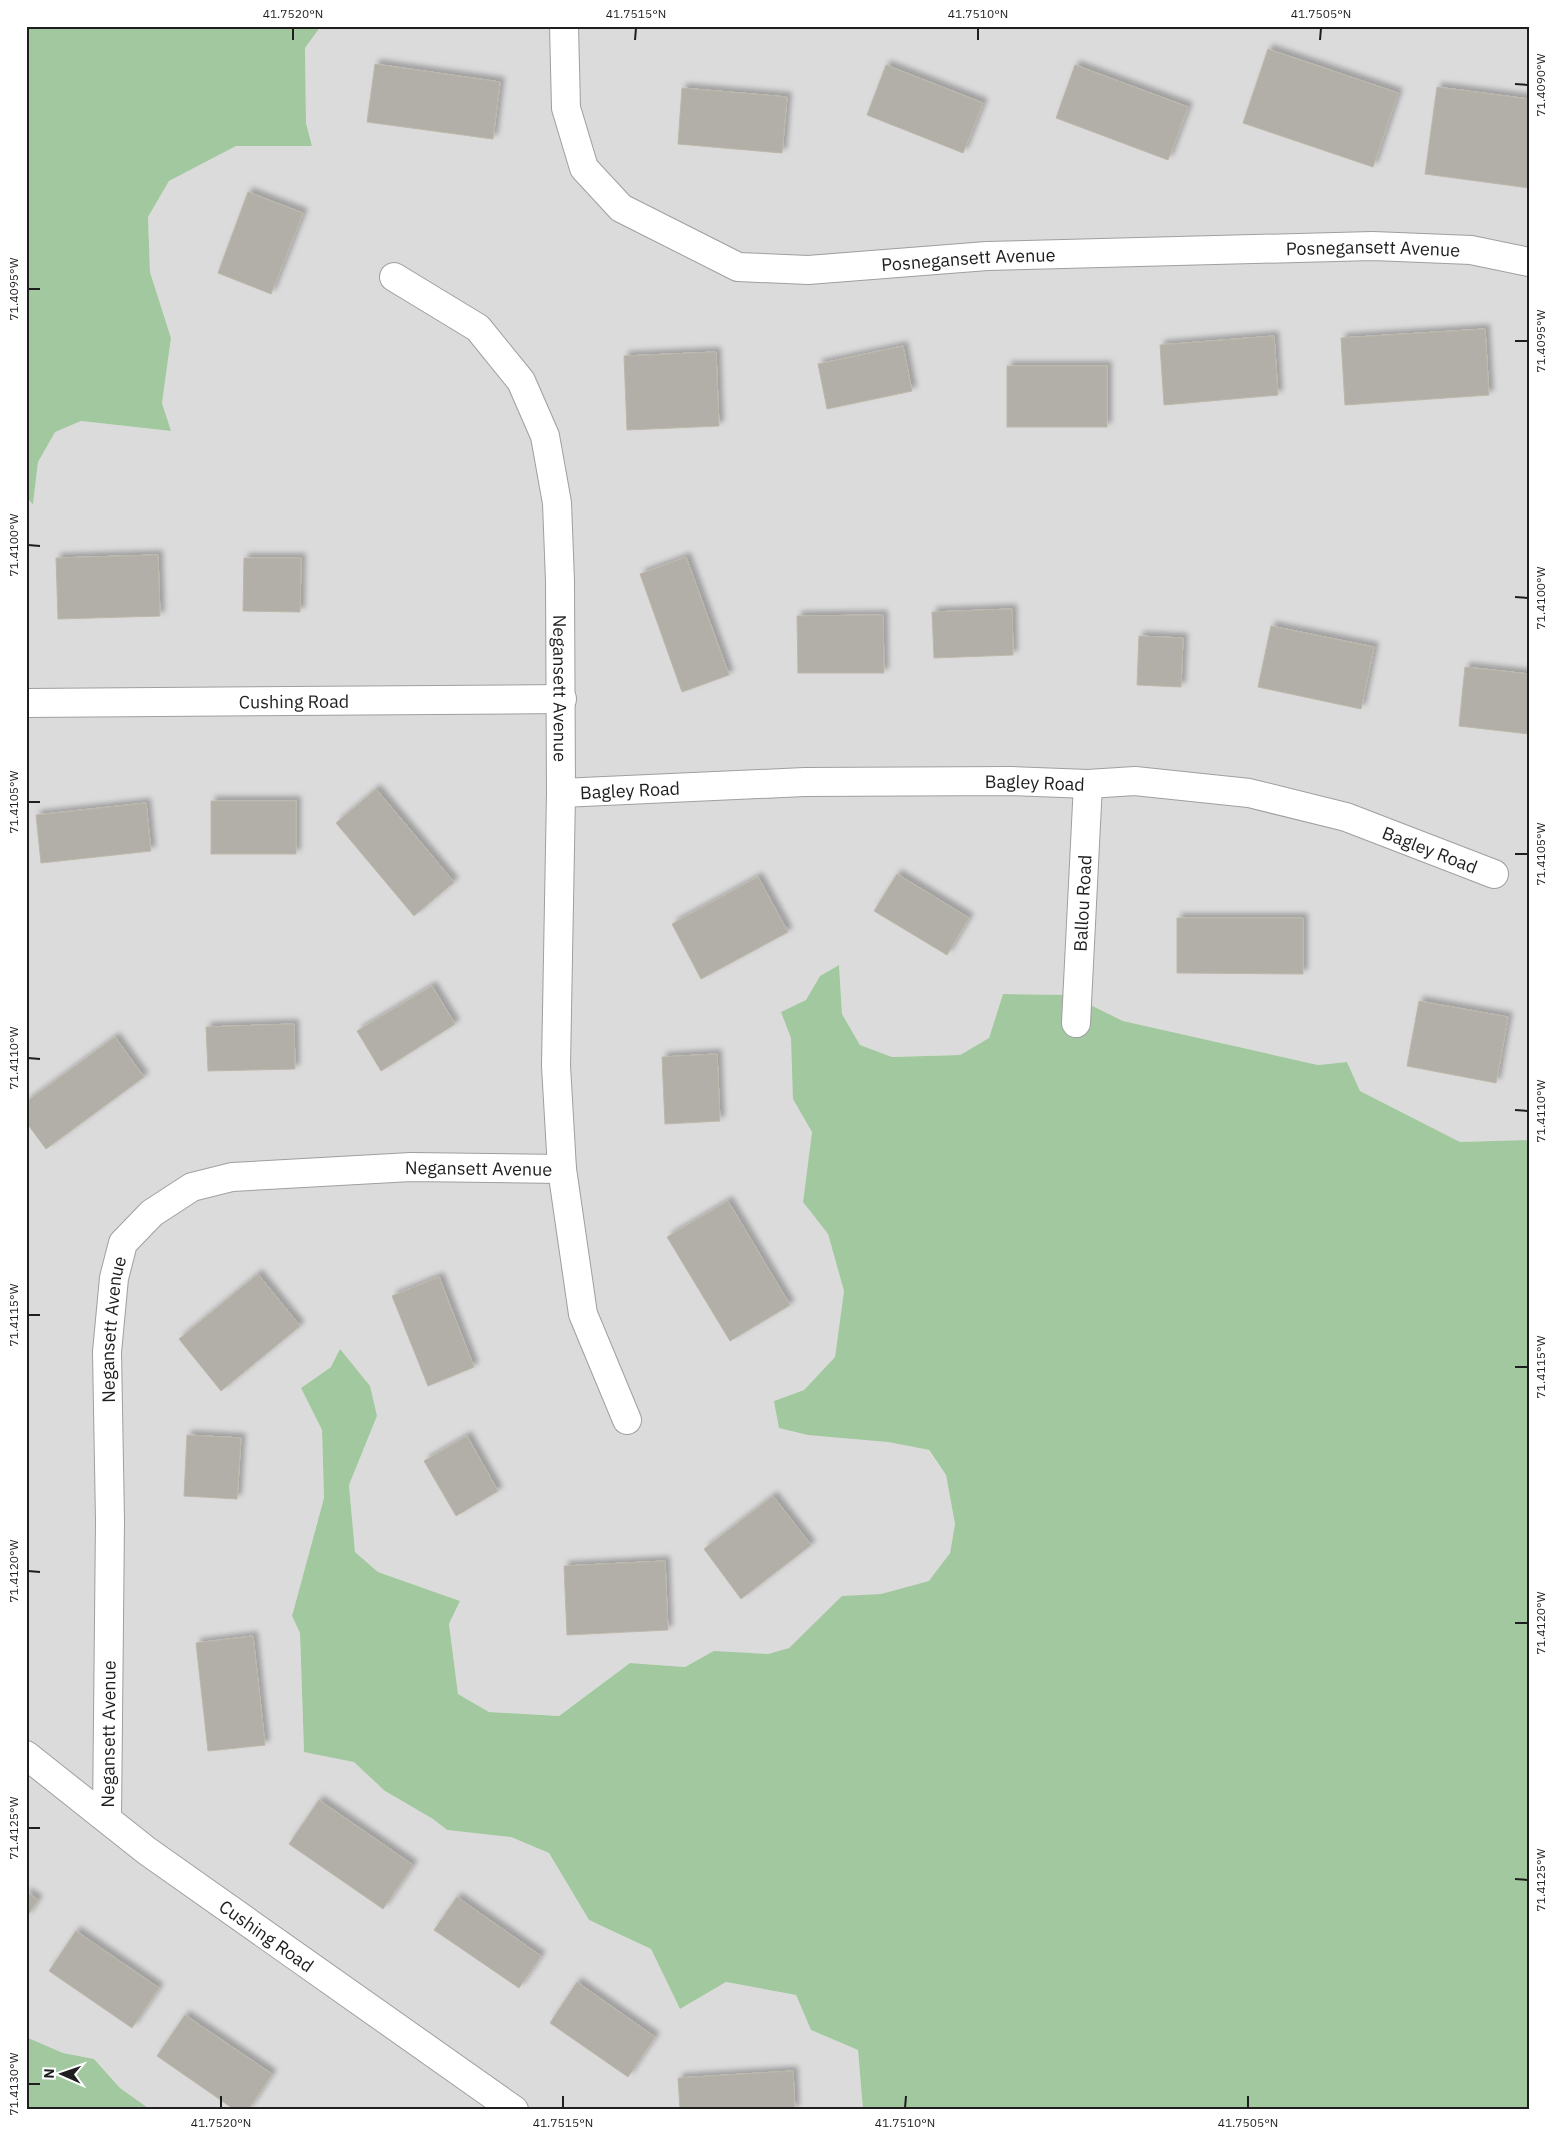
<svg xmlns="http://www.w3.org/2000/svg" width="1555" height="2136" font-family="'IBM Plex Sans',sans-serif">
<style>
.residential{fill:#dcdbdb}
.forest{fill:#a1c89f}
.building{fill:#b2afa8;stroke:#bdb7a9;filter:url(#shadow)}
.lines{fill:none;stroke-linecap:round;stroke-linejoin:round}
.minor-casing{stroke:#9f9f9f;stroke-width:30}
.minor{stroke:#fff;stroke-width:28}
.ticks{fill:none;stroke:#1e1e1e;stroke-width:2}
.labels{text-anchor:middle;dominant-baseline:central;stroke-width:4;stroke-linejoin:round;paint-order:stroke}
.street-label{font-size:18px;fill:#1e1e1e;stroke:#fff}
.neatline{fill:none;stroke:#1e1e1e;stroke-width:2}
.ticks-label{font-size:12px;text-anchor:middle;fill:#1e1e1e}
</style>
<defs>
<filter id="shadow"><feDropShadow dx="4.5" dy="-4.5" stdDeviation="2.5" flood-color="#0004"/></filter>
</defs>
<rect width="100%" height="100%" fill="#eeede5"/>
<!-- residential -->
<path class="residential" d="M321 26H1529V1140L1460 1142 1360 1091 1347 1062 1318 1065 1123 1021 1070 995 1003 994 989 1038 960 1055 892 1057 860 1045 842 1014 839 965 820 976 807 1000 782 1012 792 1038 794 1099 812 1132 803 1202 828 1234 844 1291 835 1357 804 1390 774 1401 888 1442 928 1450 946 1475 955 1524 950 1553 929 1582 881 1594 842 1597 789 1648 768 1654 714 1652 685 1667 630 1663 559 1716 489 1712 458 1694 449 1624 460 1601 378 1572 355 1552 349 1485 377 1416 331 1367 301 1388 322 1430 324 1498 292 1616 300 1633 304 1751 354 1761 385 1791 433 1819 447 1830 511 1837 549 1853 589 1920 651 1949 680 2009 726 1982 796 1995 811 2030 858 2050 863 2110H151L120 2088 94 2059 63 2053 26 2037V497L33 503 38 462 54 432 81 421 171 431 162 403 171 338 150 272 148 217 169 181 236 146 312 145 306 123 305 48Z"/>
<!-- forest -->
<g class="forest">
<path d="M26 26H321L305 48 306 123 312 146H236L169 181 148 217 150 272 171 338 162 403 171 431 81 421 55 432 38 462 33 504 26 497Z"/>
<path d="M839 965 842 1014 860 1045 892 1057 960 1055 989 1038 1003 994 1070 995 1123 1021 1318 1065 1347 1062 1360 1091 1460 1142 1529 1140V2110H863L858 2050 811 2030 796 1995 726 1982 680 2009 651 1949 589 1920 549 1853 511 1837 447 1830 433 1819 385 1791 354 1762 304 1752 300 1633 292 1616 324 1498 322 1430 301 1388 331 1367 340 1349 370 1386 377 1416 349 1485 355 1552 378 1572 460 1601 449 1624 458 1694 489 1712 559 1716 630 1663 685 1667 714 1651 768 1654 789 1648 842 1596 881 1594 929 1581 950 1553 955 1524 946 1475 929 1450 888 1442 808 1435 779 1428 774 1401 804 1390 835 1357 844 1291 828 1234 803 1202 812 1132 793 1099 791 1038 781 1012 806 1000 820 976Z"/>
<path d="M26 2037 63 2053 94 2059 120 2088 151 2110H32L26 2104Z"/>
</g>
<!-- building -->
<g class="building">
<path d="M1268 49 1398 93 1373 167 1243 123Z"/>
<path d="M375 64 500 82 493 139 367 122Z"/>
<path d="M886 65 983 103 963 153 867 115Z"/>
<path d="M1075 65 1188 107 1168 160 1056 118Z"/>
<path d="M1437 87 1529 99V188L1425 174Z"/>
<path d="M682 88 787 97 782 153 678 144Z"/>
<path d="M248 192 303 213 271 294 218 273Z"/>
<path d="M1485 329 1489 395 1345 405 1341 338Z"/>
<path d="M1274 336 1278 395 1164 405 1160 345Z"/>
<path d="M903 346 912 391 827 409 818 364Z"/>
<path d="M716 352 719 426 627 430 624 356Z"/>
<rect x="1007" y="366" width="100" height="61"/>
<path d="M158 555 160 616 58 619 56 558Z"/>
<path d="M686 557 729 675 682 692 640 574Z"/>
<path d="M244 558H301L300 612 243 611Z"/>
<path d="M1012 609 1013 655 934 658 932 612Z"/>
<path d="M883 615 884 673H798L797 616Z"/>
<path d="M1271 626 1374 647 1361 709 1258 687Z"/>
<path d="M1139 636 1183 638 1181 687 1137 685Z"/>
<path d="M1465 667 1529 674V734L1459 726Z"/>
<path d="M376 789 454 882 414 916 336 823Z"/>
<rect x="211" y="801" width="85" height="53"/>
<path d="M146 803 151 851 41 863 36 815Z"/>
<path d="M897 874 969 918 947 955 874 911Z"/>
<path d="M758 877 788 932 701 979 672 924Z"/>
<path d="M1177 918H1303V974L1177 973Z"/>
<path d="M432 986 455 1024 381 1071 357 1031Z"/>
<path d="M1419 1001 1508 1017 1496 1083 1407 1066Z"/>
<path d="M294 1024 295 1069 208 1071 206 1027Z"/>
<path d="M115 1037 144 1077 46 1149 26 1122V1102Z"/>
<path d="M717 1054 720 1121 665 1124 662 1057Z"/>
<path d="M728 1201 790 1305 730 1341 667 1237Z"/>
<path d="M258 1274 300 1326 221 1391 179 1339Z"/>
<path d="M439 1277 474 1367 428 1386 392 1296Z"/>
<path d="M187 1435 241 1438 237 1499 184 1496Z"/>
<path d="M467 1436 498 1491 456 1516 424 1461Z"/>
<path d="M773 1496 811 1545 741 1599 704 1549Z"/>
<path d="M665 1561 668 1630 567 1635 564 1566Z"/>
<path d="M253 1636 265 1745 208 1751 196 1643Z"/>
<path d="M319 1800 413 1865 383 1909 289 1844Z"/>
<path d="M26 1892 38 1900 26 1918Z"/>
<path d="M457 1897 541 1956 519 1988 434 1930Z"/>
<path d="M76 1931 159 1988 132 2028 49 1971Z"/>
<path d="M577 1982 655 2037 628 2077 550 2023Z"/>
<path d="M185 2015 272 2074 248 2110H235L157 2056Z"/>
<path d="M793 2071 795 2110H680L678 2078Z"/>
</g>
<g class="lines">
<!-- minor casing -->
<g class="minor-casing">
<g id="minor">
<path id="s1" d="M564 26 566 108 584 168 621 208 738 267 808 270 987 256 1373 246 1471 250 1529 262"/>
<path id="s2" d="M394 277 478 328 521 381 545 436 557 503 560 581 561 793 556 1066 562 1169 583 1314 627 1420"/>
<path id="s3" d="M26 703 562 699"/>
<path id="s4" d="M561 793 805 782 1011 781 1088 784 1135 781 1249 793 1346 817 1494 874"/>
<path id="s5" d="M1076 1023 1088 784"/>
<path id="s6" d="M26 1755 147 1851 514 2110"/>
<path id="s7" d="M107 1818 110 1521 107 1352 114 1278 123 1243 152 1213 192 1187 232 1177 411 1167 562 1169"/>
</g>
</g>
<!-- minor -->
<use href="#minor" class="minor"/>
</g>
<!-- ticks -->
<path class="ticks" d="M293 40V28M635 40 636 28M978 40V28M1320 40 1321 28M1515 84 1528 85M28 289H40M1515 341H1528M28 545 40 546M1515 597 1528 598M28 802H40M1515 854H1528M28 1058 40 1059M1515 1110 1528 1111M28 1315H40M1515 1367H1528M28 1571 40 1572M1515 1623H1528M28 1828H40M1515 1879 1528 1880M28 2084H40M221 2108V2096M563 2108V2096M905 2108 906 2096M1248 2108V2096"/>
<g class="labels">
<!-- street labels -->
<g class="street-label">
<text stroke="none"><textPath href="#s1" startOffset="966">Posnegansett Avenue</textPath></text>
<text stroke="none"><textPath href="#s1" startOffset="561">Posnegansett Avenue</textPath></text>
<text stroke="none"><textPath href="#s2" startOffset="480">Negansett Avenue</textPath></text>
<text stroke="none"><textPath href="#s3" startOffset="268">Cushing Road</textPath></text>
<text stroke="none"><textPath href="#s4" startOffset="474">Bagley Road</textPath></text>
<text stroke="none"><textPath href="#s4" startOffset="69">Bagley Road</textPath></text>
<text stroke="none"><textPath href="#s4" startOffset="879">Bagley Road</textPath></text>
<text stroke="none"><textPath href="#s5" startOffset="120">Ballou Road</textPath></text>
<text stroke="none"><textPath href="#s7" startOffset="954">Negansett Avenue</textPath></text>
<text stroke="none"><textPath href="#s7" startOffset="489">Negansett Avenue</textPath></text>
<text stroke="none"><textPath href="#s7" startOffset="84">Negansett Avenue</textPath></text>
<text stroke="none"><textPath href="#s6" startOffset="301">Cushing Road</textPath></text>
</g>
</g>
<!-- border -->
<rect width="1555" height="2136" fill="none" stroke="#ffffff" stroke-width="55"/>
<!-- north arrow -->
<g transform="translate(62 2074) rotate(272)" stroke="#ffffff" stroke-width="4" paint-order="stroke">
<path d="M0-4L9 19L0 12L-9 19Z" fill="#1e1e1e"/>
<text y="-8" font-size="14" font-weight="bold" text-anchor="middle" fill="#1e1e1e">N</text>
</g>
<rect x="28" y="28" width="1500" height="2080" class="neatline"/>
<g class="ticks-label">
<text x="293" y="18">41.7520°N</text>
<text x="636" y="18">41.7515°N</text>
<text x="978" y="18">41.7510°N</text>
<text x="1321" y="18">41.7505°N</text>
<text transform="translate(1541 85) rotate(-90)" y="4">71.4090°W</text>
<text transform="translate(14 289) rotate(-90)" y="4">71.4095°W</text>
<text transform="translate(1541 341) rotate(-90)" y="4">71.4095°W</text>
<text transform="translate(14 545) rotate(-90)" y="4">71.4100°W</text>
<text transform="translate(1541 598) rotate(-90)" y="4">71.4100°W</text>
<text transform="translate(14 802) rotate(-90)" y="4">71.4105°W</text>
<text transform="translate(1541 854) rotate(-90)" y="4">71.4105°W</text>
<text transform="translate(14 1058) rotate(-90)" y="4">71.4110°W</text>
<text transform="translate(1541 1111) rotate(-90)" y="4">71.4110°W</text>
<text transform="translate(14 1315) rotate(-90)" y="4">71.4115°W</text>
<text transform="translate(1541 1367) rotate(-90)" y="4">71.4115°W</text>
<text transform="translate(14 1571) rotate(-90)" y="4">71.4120°W</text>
<text transform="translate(1541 1623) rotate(-90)" y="4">71.4120°W</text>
<text transform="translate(14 1828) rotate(-90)" y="4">71.4125°W</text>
<text transform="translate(1541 1880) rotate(-90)" y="4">71.4125°W</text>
<text transform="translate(14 2084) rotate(-90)" y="4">71.4130°W</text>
<text x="221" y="2127">41.7520°N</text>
<text x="563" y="2127">41.7515°N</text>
<text x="905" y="2127">41.7510°N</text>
<text x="1248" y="2127">41.7505°N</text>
</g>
</svg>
